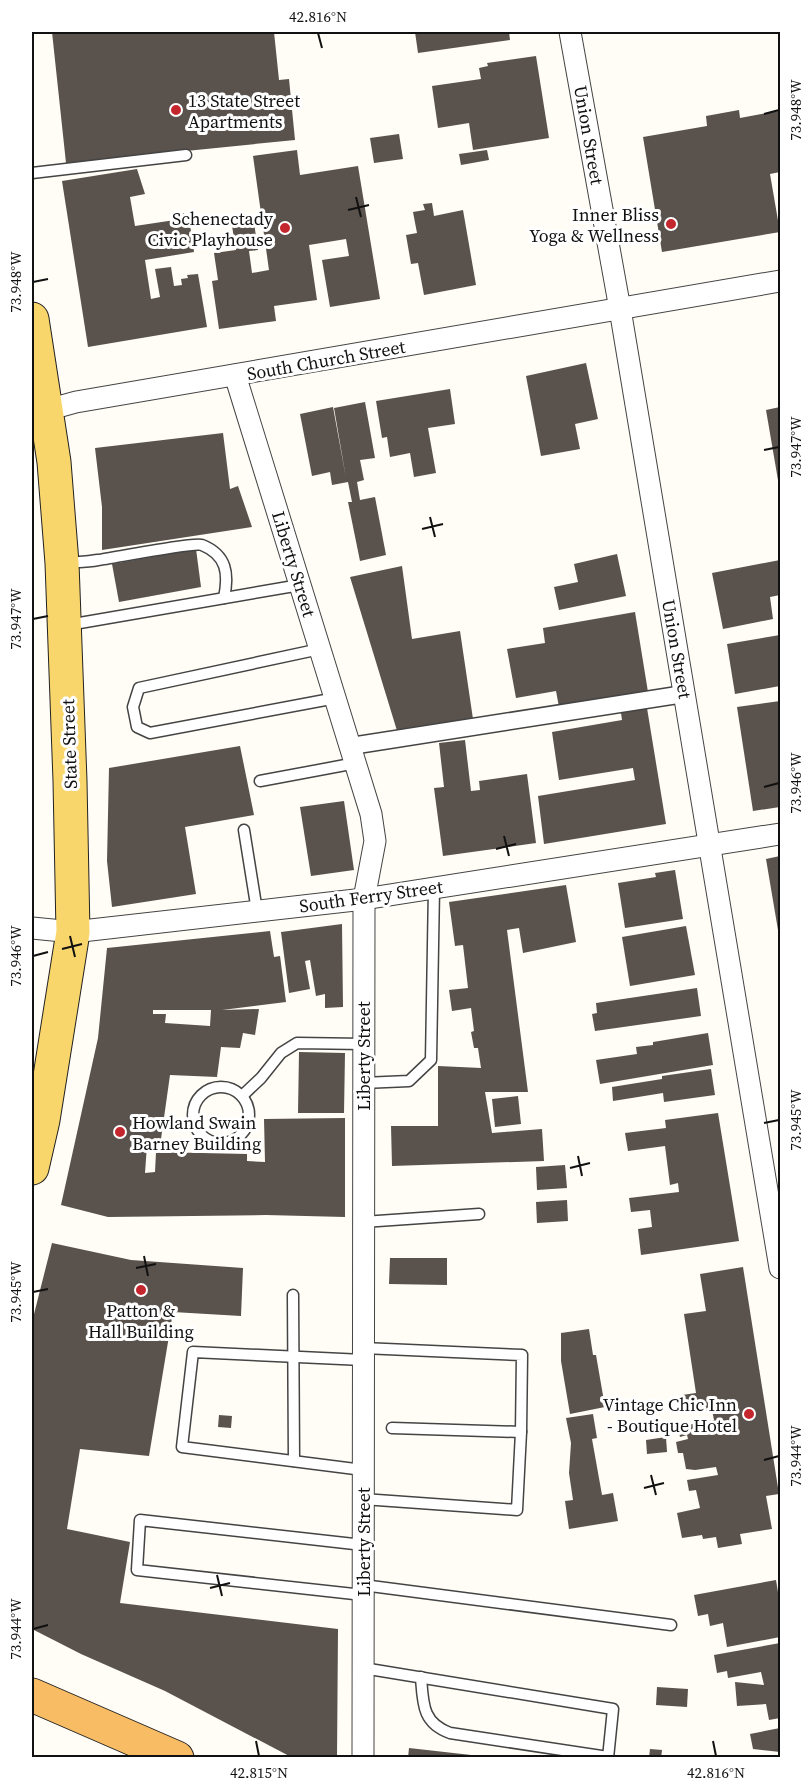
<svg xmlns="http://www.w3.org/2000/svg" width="812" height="1789" font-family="'Source Serif 4',serif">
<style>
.building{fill:#5a524d;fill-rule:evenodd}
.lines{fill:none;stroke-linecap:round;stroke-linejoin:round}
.service-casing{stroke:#444;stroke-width:13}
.pedestrian-casing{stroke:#444;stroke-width:19}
.minor-casing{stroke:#444;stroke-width:23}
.primary-casing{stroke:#222;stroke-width:35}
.trunk-casing{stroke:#222;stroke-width:35}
.service{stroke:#fff;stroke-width:10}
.pedestrian{stroke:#fff;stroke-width:16}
.minor{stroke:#fff;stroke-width:21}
.primary{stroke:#f9d66b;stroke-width:33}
.trunk{stroke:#f7bc64;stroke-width:33}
.ticks{fill:none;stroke:#111;stroke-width:2}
.poi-dot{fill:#c4262e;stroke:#fff;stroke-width:2}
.labels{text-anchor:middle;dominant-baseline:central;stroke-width:6;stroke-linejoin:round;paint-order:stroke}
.poi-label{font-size:18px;fill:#111;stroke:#fff;text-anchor:end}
.street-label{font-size:18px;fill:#111;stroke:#fff}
.neatline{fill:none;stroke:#111;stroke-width:2}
.ticks-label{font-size:15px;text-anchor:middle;fill:#111}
</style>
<rect width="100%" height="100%" fill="#fffdf5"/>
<!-- building -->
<g class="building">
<path d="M52 32H274L279 80 289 79 295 140 66 163Z"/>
<path d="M415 32H509L510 40 418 53Z"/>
<path d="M536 56 549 138 473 150 469 123 438 128 432 86 481 79 479 68 488 66 487 63Z"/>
<path d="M739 110 740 118 778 111 780 126V172L770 174 780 232 662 252 643 137 707 126 706 116Z"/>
<path d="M399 134 403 159 374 163 370 138Z"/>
<path d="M297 150 300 175 358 166 380 299 330 307 322 260 349 256 346 239 309 245 317 300 274 306 276 321 219 329 212 281 218 280 214 253 236 250 232 226 254 223 258 250 249 251 252 273 269 270 253 156Z"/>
<path d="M487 150 489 160 461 165 459 154Z"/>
<path d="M137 169 145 194 130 197 135 226 175 220 173 215 184 213 185 219 189 218 194 252 145 260 151 299 160 297 155 269 171 267 174 286 182 285 181 279 188 278 187 275 198 274 207 327 88 347 62 181Z"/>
<path d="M432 203 434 216 463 210 476 285 424 295 418 263 411 264 406 235 417 233 413 212 425 210 423 204Z"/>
<path d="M586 363 598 419 575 424 580 449 541 456 526 376Z"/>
<path d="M450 389 455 424 428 428 436 473 414 477 410 453 390 457 387 437 382 438 376 401Z"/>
<path d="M365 402 375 458 360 460 364 480 357 482 360 500 375 497 386 555 360 561 348 502H352L348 482 332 485 330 472 312 476 300 414 333 407 346 478 334 408Z"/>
<path d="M780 407V486H779L766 410Z"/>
<path d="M223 433 230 489 238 486 252 527 102 550V507L95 448Z"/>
<path d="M196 549 201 587 119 602 112 564Z"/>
<path d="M617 554 626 596 559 610 554 587 578 582 574 564Z"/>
<path d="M780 560V595L770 597 773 619 723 629 712 573Z"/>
<path d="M402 566 412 639 460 631 473 719 398 734 350 577Z"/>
<path d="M635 612 648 692 559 707 556 691 516 698 507 649 545 643 543 628Z"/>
<path d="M780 635V686L735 694 727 644Z"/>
<path d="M780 701V807L753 811 737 707Z"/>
<path d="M647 708 666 824 544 844 538 796 635 780 633 768 559 780 552 732 622 720 621 713Z"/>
<path d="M465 740 471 791 480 790 479 781 527 774 536 843 443 856 434 788 444 787 439 743Z"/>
<path d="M240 746 254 815 185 827 196 894 112 907 107 861 109 768Z"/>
<path d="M344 801 354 870 311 876 300 807Z"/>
<path d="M780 856V936H779L766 859Z"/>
<path d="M675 870 683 919 625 928 618 883 656 877 655 873Z"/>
<path d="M566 885 576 942 523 953 519 928 507 930 528 1092H485L492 1133 542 1129 544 1161 392 1166 391 1126H438V1066L481 1068 478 1048H474L471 1032 474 1031 471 1008 452 1011 449 990 468 988 463 945 455 946 449 902Z"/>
<path d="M342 924 343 1007 325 1008V994L316 996 310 960 305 961 310 989 289 993 281 932Z"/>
<path d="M686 926 695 975 630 986 622 937Z"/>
<path d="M270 931 274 957 280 956 286 1002 222 1010 259 1009 255 1035 243 1033 240 1048 221 1047 217 1077 170 1075 160 1146 147 1145 145 1173 155 1172 156 1152 247 1154V1161L265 1162 264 1119 345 1118V1217L266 1215 108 1217 61 1205 98 1038 107 948ZM153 1010H211L210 1026 165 1023 166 1014H153Z"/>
<path d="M697 988 701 1016 595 1031 592 1014 597 1013 596 1003Z"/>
<path d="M708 1033 713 1065 600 1084 596 1060 637 1054 636 1047 653 1045V1042Z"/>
<path d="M299 1052 345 1053 344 1113H298Z"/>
<path d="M711 1069 715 1095 664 1102 663 1093 613 1101 612 1087 662 1079V1076Z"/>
<path d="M518 1096 521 1124 495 1127 492 1099Z"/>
<path d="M718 1113 739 1241 641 1255 638 1229 652 1227 650 1210 631 1212 629 1198 679 1192 678 1183 670 1185 665 1146 628 1151 625 1133 666 1128 665 1120Z"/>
<path d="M565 1165 567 1188 537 1190 536 1167Z"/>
<path d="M567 1200 568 1221 537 1223 536 1202Z"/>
<path d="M52 1243 131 1260 243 1268 241 1316 173 1312 149 1456 80 1449 67 1529 130 1542 120 1603 338 1629 337 1758H293L165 1691 81 1654 32 1629V1322Z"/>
<path d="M390 1258H447V1285L389 1284Z"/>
<path d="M743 1267 779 1494 766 1496 772 1529 740 1534 742 1544 718 1548 716 1537 703 1539 702 1535 682 1538 677 1513 700 1508 696 1490 689 1491 687 1480 718 1475 716 1467 695 1470 686 1469 683 1453H678L676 1442 688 1439 687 1435 680 1437 678 1427 714 1420 712 1410 685 1414 682 1395 696 1393 684 1314 706 1311 700 1274Z"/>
<path d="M589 1329 593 1355H596L605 1407 570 1414 561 1361V1333Z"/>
<path d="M593 1414 597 1438 592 1439 602 1495 613 1493 618 1521 569 1529 565 1501 573 1500 569 1473 571 1443 566 1418Z"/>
<path d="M219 1415 232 1416 231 1428 218 1427Z"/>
<path d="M666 1437 667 1452 647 1454 646 1440Z"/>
<path d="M776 1580 780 1604V1637L727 1647 723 1623 710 1626 708 1614 698 1616 694 1595Z"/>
<path d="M780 1643V1718L769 1720 766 1704 737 1706 735 1682 764 1685 761 1672 728 1678 727 1671 717 1673 714 1655Z"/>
<path d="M657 1687 688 1689 687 1707 656 1705Z"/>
<path d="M780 1728V1752L753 1749 750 1734Z"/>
<path d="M409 1748 480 1756V1758H408Z"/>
<path d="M650 1749 662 1750 661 1758H649Z"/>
</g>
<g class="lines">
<!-- service casing -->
<g class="service-casing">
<g id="service">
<path d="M32 173 186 155"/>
<path d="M65 563C76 562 87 562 98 560 113 558 194 542 202 545 227 555 229 574 224 598"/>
<path d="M68 625 300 585"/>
<path d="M320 649 139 688 133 707 137 727 150 733 336 698"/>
<path d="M260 781 356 763"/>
<path d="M244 830 257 911"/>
<path d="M363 1083 409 1081 431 1060 434 888"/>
<circle cx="221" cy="1115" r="28"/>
<path d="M242 1096 261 1078 281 1053 297 1043 364 1044"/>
<path d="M363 1222 479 1214"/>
<path d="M293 1295 294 1461"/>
<path d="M363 1348 522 1355 521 1432 517 1510 363 1499"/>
<path d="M392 1428 521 1432"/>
<path d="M363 1470 182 1447 193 1352 363 1360"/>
<path d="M363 1585 671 1625"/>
<path d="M363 1595 137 1570 140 1520 363 1545"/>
<path d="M363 1668 613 1709 608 1758"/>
<path d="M421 1677C423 1703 422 1723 450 1733L608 1757"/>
</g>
</g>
<!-- pedestrian casing -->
<g class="pedestrian-casing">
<path id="pedestrian" d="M351 746 684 694"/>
</g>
<!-- minor casing -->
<g class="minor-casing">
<g id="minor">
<path d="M570 32 620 309 780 1268"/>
<path d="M235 375 371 814 375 841 364 899 363 1758"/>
<path d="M34 407 47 410 76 402 780 281"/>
<path d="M32 928 73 932 364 899 780 834"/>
</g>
</g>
<!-- primary casing -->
<g class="primary-casing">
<path id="primary" d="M32 319 54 462 62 563 70 781 73 932 43 1120 32 1168"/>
</g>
<!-- trunk casing -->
<g class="trunk-casing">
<path id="trunk" d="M32 1695 177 1758"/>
</g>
<!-- service -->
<use href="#service" class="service"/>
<!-- pedestrian -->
<use href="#pedestrian" class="pedestrian"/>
<!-- minor -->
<use href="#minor" class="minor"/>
<!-- primary -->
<use href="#primary" class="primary"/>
<!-- trunk -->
<use href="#trunk" class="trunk"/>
</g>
<!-- ticks -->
<path class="ticks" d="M318 33 322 48M764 114 779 110M356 197 361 217M348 210 369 205M33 282 48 279M764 450 779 447M430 517 435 537M422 529 443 524M33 619 48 616M764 787 779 783M504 836 509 856M496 849 516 844M70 936 75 957M62 949 82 944M33 956 48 952M764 1123 779 1120M578 1156 582 1176M570 1168 590 1163M144 1256 148 1276M136 1268 156 1264M33 1292 48 1289M764 1460 779 1456M651 1475 656 1495M644 1488 664 1483M217 1575 222 1596M210 1588 230 1583M33 1629 48 1625M256 1741 259 1756M713 1741 716 1756"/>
<!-- markers -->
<g class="poi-dot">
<circle cx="176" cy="110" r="6"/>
<circle cx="671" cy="224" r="6"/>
<circle cx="285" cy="228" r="6"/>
<circle cx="120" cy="1132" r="6"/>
<circle cx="141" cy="1290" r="6"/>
<circle cx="749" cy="1414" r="6"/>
</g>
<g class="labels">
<!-- poi labels -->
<g class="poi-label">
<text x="188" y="100" text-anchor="start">13 State Street<tspan x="188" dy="21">Apartments</tspan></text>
<text x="659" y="214">Inner Bliss<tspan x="659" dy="21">Yoga &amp; Wellness</tspan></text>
<text x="273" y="218">Schenectady<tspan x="273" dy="21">Civic Playhouse</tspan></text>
<text x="132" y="1122" text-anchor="start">Howland Swain<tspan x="132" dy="21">Barney Building</tspan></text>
<text x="141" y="1310" text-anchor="middle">Patton &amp;<tspan x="141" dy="21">Hall Building</tspan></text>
<text x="737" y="1404">Vintage Chic Inn<tspan x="737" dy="21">- Boutique Hotel</tspan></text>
</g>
<!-- street labels -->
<g class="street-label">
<text transform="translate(589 135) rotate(80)">Union Street</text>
<text transform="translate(326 360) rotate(-10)">South Church Street</text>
<text transform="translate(294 564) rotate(73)">Liberty Street</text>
<text transform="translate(677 649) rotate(80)">Union Street</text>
<text transform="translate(69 744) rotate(-92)">State Street</text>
<text transform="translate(371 896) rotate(-8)">South Ferry Street</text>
<text transform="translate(363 1056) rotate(-90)">Liberty Street</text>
<text transform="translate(363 1542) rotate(-90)">Liberty Street</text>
</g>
</g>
<!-- border -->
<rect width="812" height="1789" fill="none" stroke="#ffffff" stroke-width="66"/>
<rect x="33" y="33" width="746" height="1723" class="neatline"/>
<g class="ticks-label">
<text x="318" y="22">42.816°N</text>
<text transform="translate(796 110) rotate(-90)" y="5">73.948°W</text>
<text transform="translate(16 282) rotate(-90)" y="5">73.948°W</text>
<text transform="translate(796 447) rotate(-90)" y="5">73.947°W</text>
<text transform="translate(16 619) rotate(-90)" y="5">73.947°W</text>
<text transform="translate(796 783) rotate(-90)" y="5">73.946°W</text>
<text transform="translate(16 956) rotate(-90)" y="5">73.946°W</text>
<text transform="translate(796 1120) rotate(-90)" y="5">73.945°W</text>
<text transform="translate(16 1292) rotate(-90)" y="5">73.945°W</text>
<text transform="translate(796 1456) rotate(-90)" y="5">73.944°W</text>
<text transform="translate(16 1629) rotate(-90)" y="5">73.944°W</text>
<text x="259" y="1778">42.815°N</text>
<text x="716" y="1778">42.816°N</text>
</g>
</svg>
